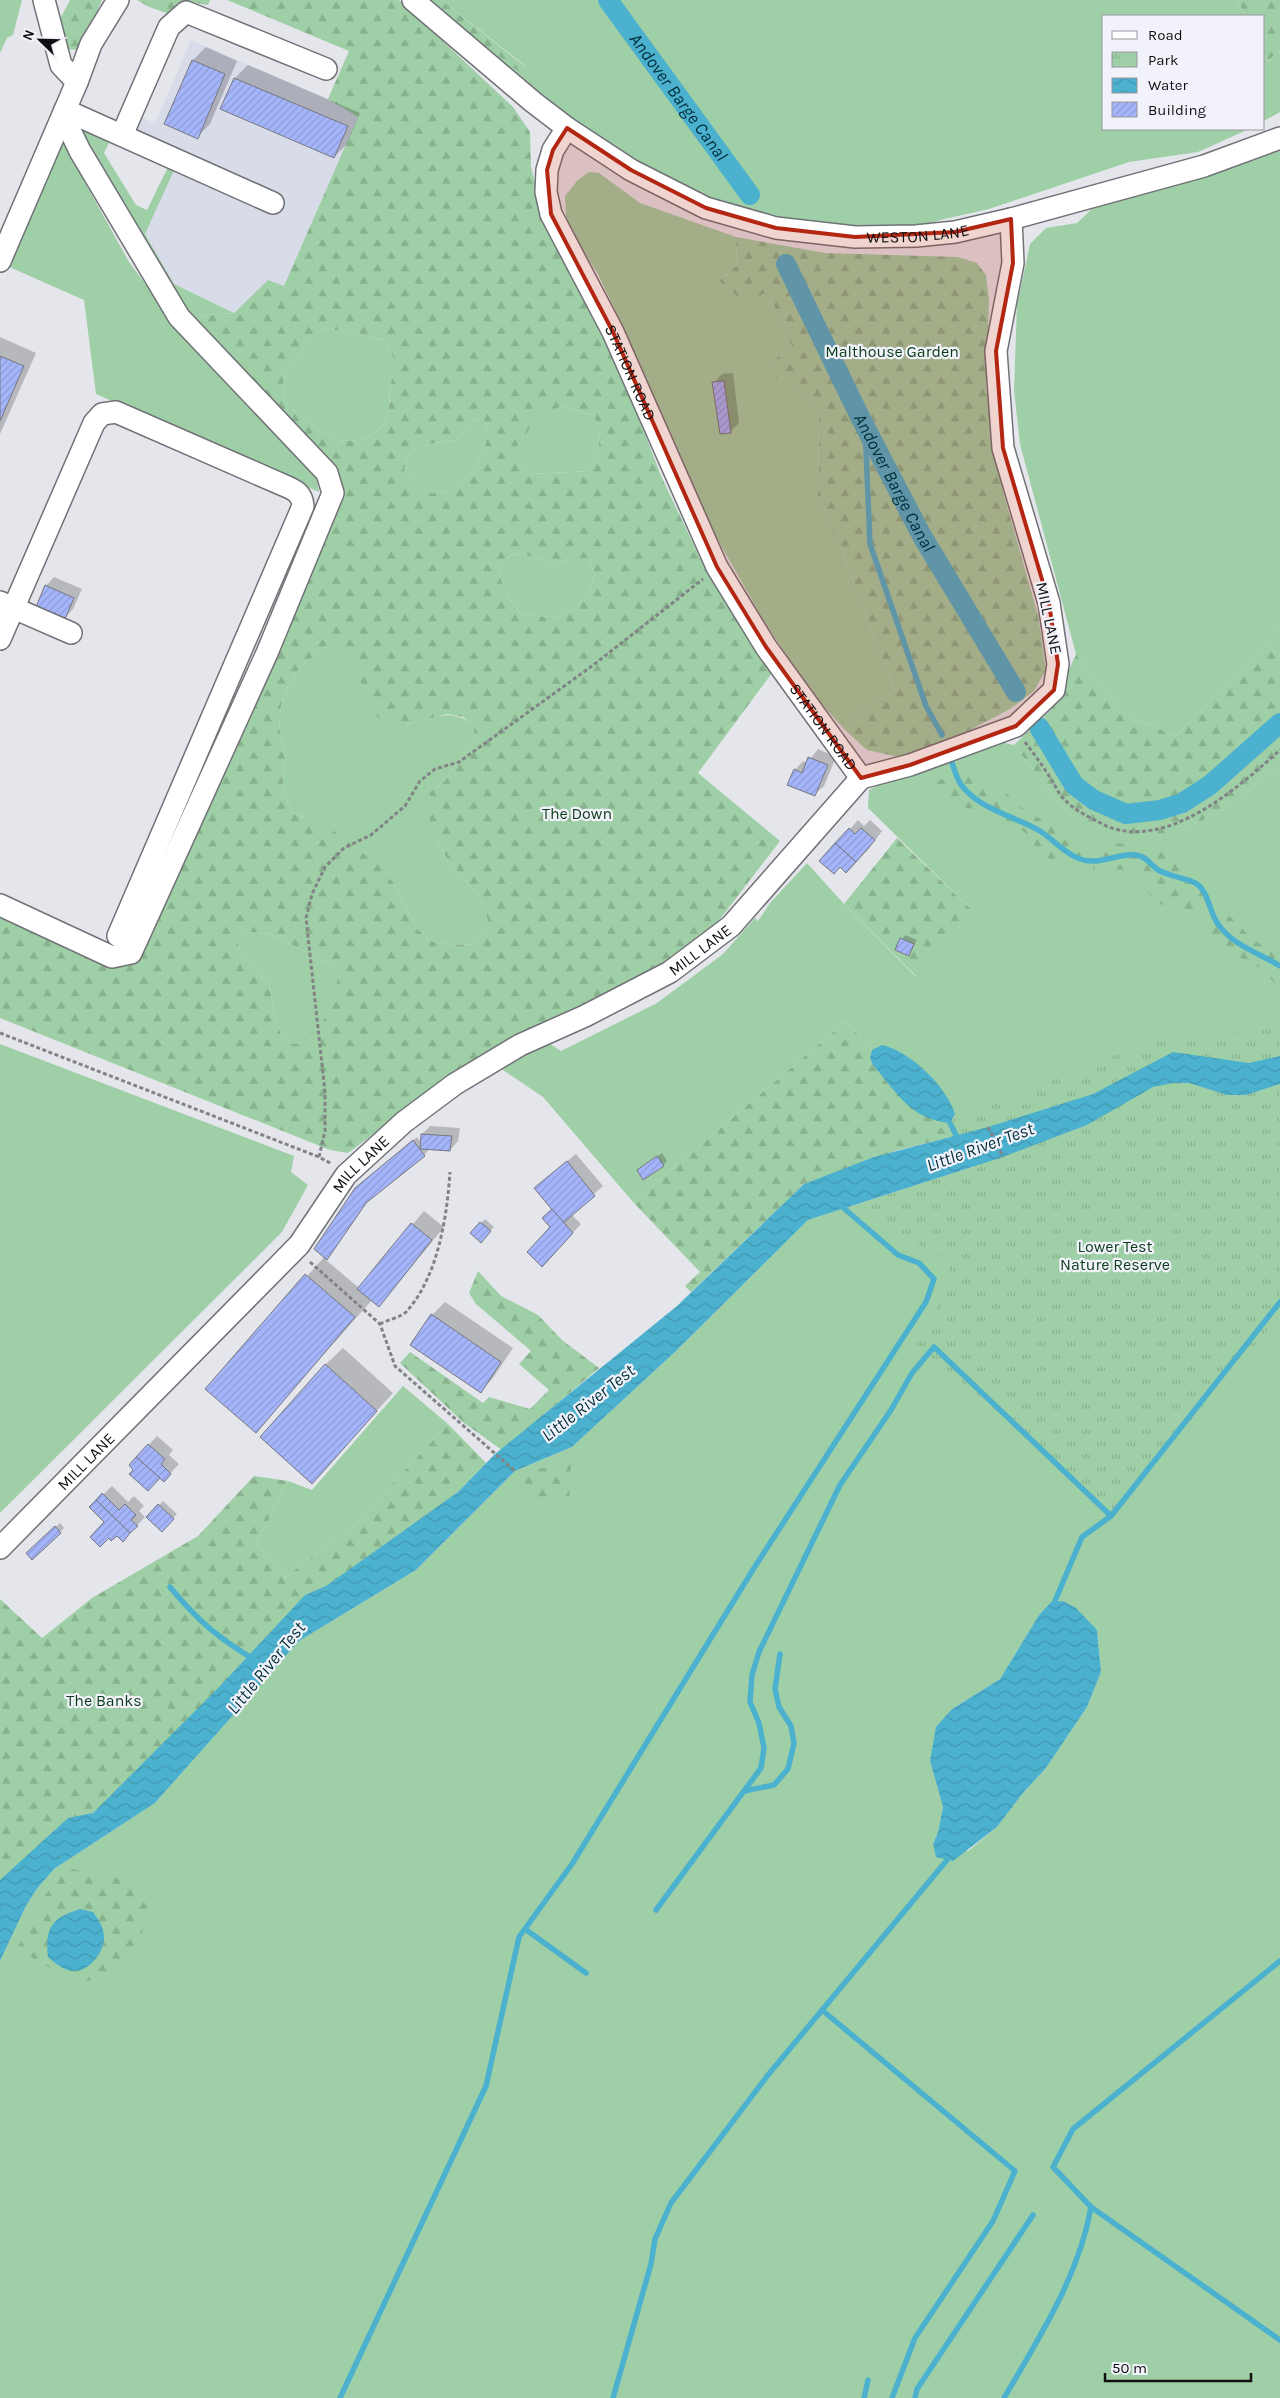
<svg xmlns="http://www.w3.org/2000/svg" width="1280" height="2398" font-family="Karla,sans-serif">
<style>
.built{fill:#d8dbe8}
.grass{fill:#9fcfa6;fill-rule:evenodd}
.forest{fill:url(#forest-firs);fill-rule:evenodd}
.park{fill:url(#park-tufts)}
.water{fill:url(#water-waves)}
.shadow{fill:#0003}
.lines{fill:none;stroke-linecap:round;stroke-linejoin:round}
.stream{stroke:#4cb1ce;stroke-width:5.5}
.canal{stroke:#4cb1ce;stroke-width:20}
.building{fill:url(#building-hatch);stroke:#76787d}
.minor-casing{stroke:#717277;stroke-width:24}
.path{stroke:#828387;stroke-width:3;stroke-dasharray:4 2.5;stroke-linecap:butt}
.minor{stroke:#fff;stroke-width:21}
.marked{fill:#b32612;fill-opacity:0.2;stroke:#b32612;stroke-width:4;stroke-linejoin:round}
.labels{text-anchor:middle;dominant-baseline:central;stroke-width:4.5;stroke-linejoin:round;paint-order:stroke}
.street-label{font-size:16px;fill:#101012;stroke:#f2f3fa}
.park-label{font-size:16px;fill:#0b3c19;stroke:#f2f3fa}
.water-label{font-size:18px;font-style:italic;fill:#002f3b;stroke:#f2f3fa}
</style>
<defs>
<pattern id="forest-firs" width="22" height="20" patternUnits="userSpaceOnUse" patternTransform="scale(1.25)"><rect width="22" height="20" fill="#9fcfa6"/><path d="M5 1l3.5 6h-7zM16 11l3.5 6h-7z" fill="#88b18e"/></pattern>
<pattern id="park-tufts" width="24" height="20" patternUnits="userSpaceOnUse" patternTransform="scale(1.25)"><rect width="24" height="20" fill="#9fcfa6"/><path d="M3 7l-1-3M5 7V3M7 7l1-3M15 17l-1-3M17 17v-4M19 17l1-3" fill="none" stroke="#88b18e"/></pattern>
<pattern id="water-waves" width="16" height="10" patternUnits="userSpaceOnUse" patternTransform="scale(1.25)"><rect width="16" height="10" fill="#4cb1ce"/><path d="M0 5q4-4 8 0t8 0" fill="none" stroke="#4197b0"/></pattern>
<pattern id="building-hatch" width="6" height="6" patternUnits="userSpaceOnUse" patternTransform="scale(1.25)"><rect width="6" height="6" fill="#a5b5fb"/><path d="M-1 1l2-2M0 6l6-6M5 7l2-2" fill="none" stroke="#8d9bd6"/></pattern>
</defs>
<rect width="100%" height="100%" fill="#e4e6ec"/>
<!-- built -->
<path class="built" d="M191 40 328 99 358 117 284 287 268 280 234 313 174 284 145 234 175 166 138 133 136 126 140 116 155 124Z"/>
<!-- grass -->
<g class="grass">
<path d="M0 0H22L13 35 7 38 0 53Z"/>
<path d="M441 0H1237L1245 16H1104V129H1249L1198 152 1129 162 989 209 940 220 920 227 839 226 781 219 727 206 692 190 638 161 563 113 521 82 448 18 527 67Z"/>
<path d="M1280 50V112L1264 121V54L1268 61Z"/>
<path d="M78 127 111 139 104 153 136 205 147 210 170 163 176 166 145 234 174 284 234 313 185 317Z"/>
<path d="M62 141 70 150 84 181 129 262 169 316 316 476 319 492 96 394 84 300 7 266Z"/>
<path d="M1280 146V628L1176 736 1124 714 1076 654 1020 444 1014 390 1017 305 1030 244 1046 228 1077 223 1095 206Z"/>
<path d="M589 172 599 173 640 203 736 237 737 265 719 281 768 290 792 346 769 364 796 387 819 413 818 496 843 554 895 692 865 707 844 729 811 692 765 623 706 519 615 310 598 274 574 237 566 216 565 196 577 181Z"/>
<path d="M325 328 384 340C400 363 394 366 390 391 389 399 390 410 387 418 379 437 354 445 335 439 321 435 295 412 285 402L283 385 285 375 311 335Z"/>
<path d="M562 406 592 415 598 424 599 457 588 471 532 474 517 465V447L540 413Z"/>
<path d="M483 419C485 423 487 429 487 434 487 457 458 496 433 493 419 491 411 480 404 469L410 452 429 444 457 440 473 420Z"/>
<path d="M523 554 553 564 572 558H587L595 573 590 590 579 605 559 618 522 614C509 599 499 584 499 564L511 555Z"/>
<path d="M325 647 356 657 360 673 407 724C432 718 450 708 473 724L475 737 444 782 430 791 435 837 448 860 483 901 491 927 474 944 451 945 430 941 416 927 394 884 304 817 292 813 284 794 283 773 286 758 279 726 281 706 287 688 301 666Z"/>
<path d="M997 741 1014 745 1068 814 1125 834 1175 833 1219 813 1280 766V1056L950 1137 846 1021 633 1202 543 1097 500 1068 547 1042 561 1051 657 1003 723 954 755 918 758 921 770 903 807 863 844 904 915 976 973 911 868 808 869 790 892 778Z"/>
<path d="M253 932 270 934 332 965 339 979 328 1015 303 1043 293 1044 281 1034 275 1017 270 986 244 959 237 942 243 933Z"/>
<path d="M0 1044 294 1156 291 1172 308 1185 282 1232 0 1513Z"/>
<path d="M1280 1084V2398H0V1961L26 1906 36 1890 54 1869 155 1803 299 1641 416 1570 515 1471 572 1447 676 1351 808 1220 1003 1157ZM1051 1602 1097 1630 1101 1672 1087 1707 1046 1768 1023 1793 997 1827 968 1851 933 1844 938 1832 943 1807 930 1761 952 1709 1000 1679 1039 1615Z"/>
<path d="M403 1386 448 1424 353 1526 284 1578 257 1543 288 1481 312 1490Z"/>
</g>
<!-- forest -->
<g class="forest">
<path d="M70 0H102L81 50 65 49 59 21Z"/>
<path d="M137 0H210L208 5 186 2 170 14 149 7Z"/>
<path d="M227 0H399L513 107 530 132 531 167 546 227 622 374 661 476 700 558 772 673 698 773 780 841 717 923 671 962 470 1062 348 1153 330 1150 0 1018V906L132 953 333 493 185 317 234 313 268 280 284 286 358 117 328 99 349 51ZM325 328 384 340C400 363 393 366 390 391 389 399 390 410 387 418 379 437 354 445 335 439 321 435 295 412 285 402L283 385 285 375 311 335ZM562 406 592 415 598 424 599 457 588 471 532 474 517 465V447L540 414ZM483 419C485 423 487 429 487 434 487 457 458 496 433 493 419 491 411 480 404 469L410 452 429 444 457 440 473 420ZM523 554 553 564 572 558H587L595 573 590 590 579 605 559 618 522 614C509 599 499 584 499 564L511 555ZM325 647 356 658 363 693 368 709 385 723 407 724 447 714 463 717 473 724 475 737 444 782 430 791 428 813 435 837 448 860 483 901 490 928 474 944 451 945 430 941 416 927 394 884 381 867 326 825 292 813 284 794 283 773 286 758 279 726 281 706 287 688 301 666ZM253 932 270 934 332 965 338 979 328 1015 302 1043 293 1044 281 1034 275 1017 270 986 244 959 237 942 243 933Z"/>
<path d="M425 0H441L527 68 521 73Z"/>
<path d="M1237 0H1280V50L1268 61 1264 54V16H1245Z"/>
<path d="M736 237 825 253 958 257 977 263 986 275 989 300 986 386 1002 488 1038 615 1046 670 1034 691 1010 709 955 738 899 757 867 750 844 729 865 707 895 692 843 554 818 496 819 413 796 387 772 376 769 364 792 346 768 291 746 303 719 281 737 265Z"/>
<path d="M1280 628V766L1219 813 1175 833 1125 835 1068 814 1014 745 1051 710 1076 654 1124 714 1176 736Z"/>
<path d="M948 776H969L1003 790 1029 814 1054 824 1066 840 1083 854 1078 863 1070 866C1058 864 1044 858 1036 848 1033 844 1033 839 1028 835 1019 827 1005 821 995 815 975 805 945 812 933 790L936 782Z"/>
<path d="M897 838 973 911 916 976 844 904Z"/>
<path d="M1112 843C1127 844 1139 846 1153 850 1158 852 1163 851 1169 852 1190 856 1207 876 1213 896 1208 900 1200 909 1194 910 1181 912 1160 908 1151 896 1146 889 1149 880 1139 874 1126 867 1107 870 1093 869L1096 852Z"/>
<path d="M1217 912C1234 914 1241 930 1254 940 1263 946 1270 947 1280 950V989L1262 969 1226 950 1204 934 1203 923Z"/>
<path d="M846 1021 950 1137 895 1151 804 1184 691 1292 685 1286 700 1272 633 1202Z"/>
<path d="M478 1271 501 1296 538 1315 562 1340 599 1368 502 1450 464 1423 400 1363 410 1352 483 1403 489 1397 530 1409 549 1390 519 1364 531 1351 476 1304 469 1293Z"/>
<path d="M448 1424 486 1463 458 1492 168 1763 38 1849 0 1900V1599L42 1638 92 1598 198 1536 254 1476 288 1481 257 1543 284 1578 353 1526Z"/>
<path d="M571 1461 569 1505 556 1501 548 1502 522 1489 521 1480C529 1467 556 1467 571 1461Z"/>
<path d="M66 1868 130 1880 148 1908 140 1941 113 1980 73 1981 17 1949 41 1901Z"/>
</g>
<!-- park -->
<path class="park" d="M1280 1028V1316L1113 1512 912 1347 952 1284 947 1261 854 1206 975 1167 939 1125 1147 1043Z"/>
<!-- water -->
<g class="water">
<path d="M882 1045C911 1052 946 1086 955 1114L950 1123C910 1119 897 1093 873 1065L870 1058 872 1050Z"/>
<path d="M1173 1052 1249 1063 1280 1056V1084L1246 1095H1227L1189 1083H1173L1153 1087 1087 1125 1003 1157 808 1220 676 1351 572 1447 515 1471 416 1570 299 1641 155 1803 54 1869 36 1890 26 1906 0 1961V1880L68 1818 93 1813 222 1684 305 1595 326 1586 458 1492 495 1454 677 1306 804 1184 874 1157 988 1127 1093 1094Z"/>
<path d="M1063 1601 1076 1608 1097 1630 1101 1672 1087 1707 1046 1768 1023 1793 997 1827 953 1861 936 1857 933 1844 938 1832 943 1807 930 1761 936 1727 952 1709 1000 1679 1039 1615 1051 1602Z"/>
<path d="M80 1909 93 1912C98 1919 104 1927 104 1937 105 1951 90 1970 76 1971 65 1972 56 1964 48 1957 45 1928 51 1918 80 1909Z"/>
</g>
<!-- shadow -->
<g class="shadow">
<path d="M206 47 237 61 210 124 197 137 193 60Z"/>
<path d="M248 65 360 113 347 144 334 157 222 109 235 78Z"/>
<path d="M0 337 36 353 0 434Z"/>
<path d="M733 373 739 423 731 431 714 383 722 374Z"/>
<path d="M54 577 82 589 73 609 65 618 46 586Z"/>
<path d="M818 749 836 757 824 786 815 794 795 770 803 761 807 763Z"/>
<path d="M858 820 864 826 870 820 882 831 868 850 846 871 840 866 850 829Z"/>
<path d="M905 935 917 940 909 955 896 950Z"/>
<path d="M430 1126 460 1128 458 1141 450 1150 426 1148 428 1151 424 1155 369 1200 326 1260 359 1288 424 1211 444 1227 391 1292 378 1305 372 1300 256 1431 207 1389 325 1256 361 1185 417 1137 421 1143 422 1134Z"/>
<path d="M662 1153 667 1161 663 1165 642 1167Z"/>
<path d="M576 1154 603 1186 571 1214 581 1224 550 1257 553 1209 544 1180Z"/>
<path d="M485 1219 494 1227 481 1241 472 1233Z"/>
<path d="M445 1302 513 1348 493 1378 481 1391 432 1315Z"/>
<path d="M343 1348 393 1393 312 1482 325 1365Z"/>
<path d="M157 1436 173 1450 169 1455 179 1464 164 1480 160 1476 135 1469 130 1465Z"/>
<path d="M112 1486 128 1502 134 1496 144 1506 139 1511 145 1517 123 1540 90 1507Z"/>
<path d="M163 1501 177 1514 162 1530 148 1517Z"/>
<path d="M60 1523 64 1528 33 1558 28 1553Z"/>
</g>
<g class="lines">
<!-- stream -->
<g class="stream">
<path d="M865 426 870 544 926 706 942 735"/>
<path d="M950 758C954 766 956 779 962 786 982 811 1015 816 1040 831 1054 840 1065 854 1080 859 1100 866 1117 853 1136 855 1146 856 1151 865 1158 870 1169 876 1189 879 1197 884 1209 893 1209 912 1218 924 1232 945 1259 953 1280 966"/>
<path d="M950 1123 959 1141"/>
<path d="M170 1587C197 1620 218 1638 255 1660"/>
<path d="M1055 1601 1082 1537 1111 1516 1280 1302"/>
<path d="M744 1791 774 1785 788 1769 794 1743 791 1726 779 1707 775 1689 780 1654"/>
<path d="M656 1910 761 1768 764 1748 759 1723 750 1702 752 1675 759 1652 840 1485 891 1410 912 1373 934 1347 1111 1516"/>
<path d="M525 1929 586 1973"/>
<path d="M1280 1961 1073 2129 1053 2167 1091 2207 1280 2340"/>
<path d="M822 2010 1015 2171 993 2221 915 2338 892 2398"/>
<path d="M340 2398 486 2086 519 1937 572 1864 754 1568 926 1302 934 1279 919 1263 898 1255 839 1204"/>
<path d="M613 2398 651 2264 655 2239 671 2203 768 2075 947 1860"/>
<path d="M864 2398 868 2380"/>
<path d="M915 2398 917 2389 1033 2215"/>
<path d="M1004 2398C1039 2338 1079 2276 1091 2207"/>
</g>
<!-- canal -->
<g class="canal">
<path id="s1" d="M608 0 750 195"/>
<path id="s2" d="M786 264 860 417 922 536 1016 692"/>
<path d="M1039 727 1074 785 1094 800 1126 814 1160 810 1182 803 1210 785 1280 723"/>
</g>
</g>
<!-- building -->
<g class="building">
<path d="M192 60 225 74 198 139 164 124Z"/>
<path d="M234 78 348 126 334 158 220 109Z"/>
<path d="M0 356 24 366 0 421Z"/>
<path d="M724 381 731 433 720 434 712 382Z"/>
<path d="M45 585 74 598 65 619 36 607Z"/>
<path d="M808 757 828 765 815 796 787 785 794 769 802 773Z"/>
<path d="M849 828 855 834 861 828 875 840 856 862 835 843Z"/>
<path d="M835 843 856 862 846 873 840 867 834 874 819 861Z"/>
<path d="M900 938 914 944 909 956 895 950Z"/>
<path d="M421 1134 452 1136 450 1151 420 1149Z"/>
<path d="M413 1140 425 1156 366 1203 327 1260 314 1249 355 1188Z"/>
<path d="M657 1156 664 1166 643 1180 637 1170Z"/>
<path d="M567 1161 595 1196 563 1223 534 1188Z"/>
<path d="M552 1209 573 1233 542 1267 527 1252 550 1227 542 1218Z"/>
<path d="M480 1222 491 1231 481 1243 470 1233Z"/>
<path d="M411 1223 432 1240 379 1307 357 1289Z"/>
<path d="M305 1274 355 1317 256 1433 205 1389Z"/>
<path d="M431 1314 501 1362 481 1393 410 1345Z"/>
<path d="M325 1364 377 1411 312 1484 260 1437Z"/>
<path d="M148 1444 165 1459 161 1464 171 1474 164 1482 136 1457Z"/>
<path d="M136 1457 160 1478 148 1491 129 1474 133 1470 129 1465Z"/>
<path d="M102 1493 119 1510 125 1504 136 1515 131 1520 138 1526 130 1533 96 1500Z"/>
<path d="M96 1500 130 1533 123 1542 117 1536 111 1541 109 1538 100 1547 90 1537 104 1522 89 1507Z"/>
<path d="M158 1504 174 1519 162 1532 146 1517Z"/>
<path d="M55 1526 61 1533 32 1560 26 1553Z"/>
</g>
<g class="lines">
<!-- minor casing -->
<g class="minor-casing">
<g id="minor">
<path d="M44 0 61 65 77 82"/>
<path id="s3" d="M413 0 533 102 567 128 631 170 706 208 776 228 855 237 916 236 955 232 1011 219 1204 166 1280 138"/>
<path d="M65 110 273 203"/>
<path id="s4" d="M567 128 553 150 547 170 546 192 551 214 613 332 717 567 766 647 861 778"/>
<path d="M122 135 169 27 186 12 326 69"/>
<path d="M0 261 77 82 91 44 118 0"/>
<path d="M0 602 71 633"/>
<path d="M0 639 94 423 102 414 116 412 283 485C295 490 302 493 303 506L118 936"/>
<path d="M0 905 112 957 131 953 267 653 333 493 327 473 179 317 80 151 63 116"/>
<path id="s5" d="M0 1548 299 1245 346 1175 404 1122 455 1084 520 1045 585 1016 670 972 731 926 861 778 910 765 1016 726 1054 690 1058 664 1049 603 1003 448 996 351 1013 263 1011 219"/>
</g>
</g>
<!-- path -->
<g class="path">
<path d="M1025 742C1034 754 1043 766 1051 779 1055 785 1058 793 1063 798 1071 807 1081 813 1091 818 1099 822 1107 827 1115 829 1174 845 1240 786 1280 750"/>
<path d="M0 1033 319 1157 332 1164"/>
<path d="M988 1127 1003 1157"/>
<path d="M319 1157 325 1131V1092L306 918 312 894 325 867 344 848 371 835 405 806 420 781 435 769 459 762 592 666 703 579"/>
<path d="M310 1262 380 1324 395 1366 515 1471"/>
<path d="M380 1324C387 1320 402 1317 407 1311 438 1276 447 1217 450 1172"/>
</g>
<!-- minor -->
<use href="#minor" class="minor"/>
</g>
<!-- marked area -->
<path class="marked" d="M567 128 631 170 706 208 776 228 855 237 955 232 1011 219 1013 263 996 351 1003 448 1049 603 1058 664 1054 690 1016 726 910 765 861 778 766 647 717 567 613 332 551 214 547 170 553 150Z"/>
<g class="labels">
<!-- street labels -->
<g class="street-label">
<text stroke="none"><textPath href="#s3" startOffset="576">WESTON LANE</textPath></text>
<text stroke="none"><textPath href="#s4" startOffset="269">STATION ROAD</textPath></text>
<text transform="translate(1049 618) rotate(78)">MILL LANE</text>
<text stroke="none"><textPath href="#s4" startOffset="674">STATION ROAD</textPath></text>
<text stroke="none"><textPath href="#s5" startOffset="932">MILL LANE</textPath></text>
<text stroke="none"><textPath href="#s5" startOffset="528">MILL LANE</textPath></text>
<text stroke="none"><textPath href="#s5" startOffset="122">MILL LANE</textPath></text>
</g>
<!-- park labels -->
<g class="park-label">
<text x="892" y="351">Malthouse Garden</text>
<text x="577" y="813">The Down</text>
<text x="1115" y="1246">Lower Test<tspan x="1115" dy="18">Nature Reserve</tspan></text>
<text x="104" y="1700">The Banks</text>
</g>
<!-- water labels -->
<g class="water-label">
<text stroke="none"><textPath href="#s1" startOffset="120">Andover Barge Canal</textPath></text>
<text stroke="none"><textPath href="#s2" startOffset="244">Andover Barge Canal</textPath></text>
<text transform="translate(980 1147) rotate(-20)">Little River Test</text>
<text transform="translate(588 1403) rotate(-38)">Little River Test</text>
<text transform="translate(266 1668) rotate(-51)">Little River Test</text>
</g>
</g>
<!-- legend -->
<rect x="1102" y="15" width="162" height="115" fill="#f2f3fa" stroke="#98989d"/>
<rect x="1112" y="31" width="25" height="8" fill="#ffffff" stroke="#98989d"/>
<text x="1148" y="40" font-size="15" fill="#101012">Road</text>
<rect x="1112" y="52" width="25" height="15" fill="url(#park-tufts)" stroke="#98989d"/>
<text x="1148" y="65" font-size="15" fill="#101012">Park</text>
<rect x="1112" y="78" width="25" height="15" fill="url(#water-waves)" stroke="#98989d"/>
<text x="1148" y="90" font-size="15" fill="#101012">Water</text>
<rect x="1112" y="102" width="25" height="15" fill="url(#building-hatch)" stroke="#98989d"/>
<text x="1148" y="115" font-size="15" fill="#101012">Building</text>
<!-- north arrow -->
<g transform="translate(40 40) rotate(293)" stroke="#f2f3fa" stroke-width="4" paint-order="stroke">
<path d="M0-4L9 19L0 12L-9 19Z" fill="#101012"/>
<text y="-8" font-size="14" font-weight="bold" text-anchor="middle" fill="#101012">N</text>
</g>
<!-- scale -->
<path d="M1105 2373v8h146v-8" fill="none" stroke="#101012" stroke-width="2.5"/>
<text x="1112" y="2373" font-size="15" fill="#101012" stroke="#f2f3fa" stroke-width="4" paint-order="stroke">50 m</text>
</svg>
